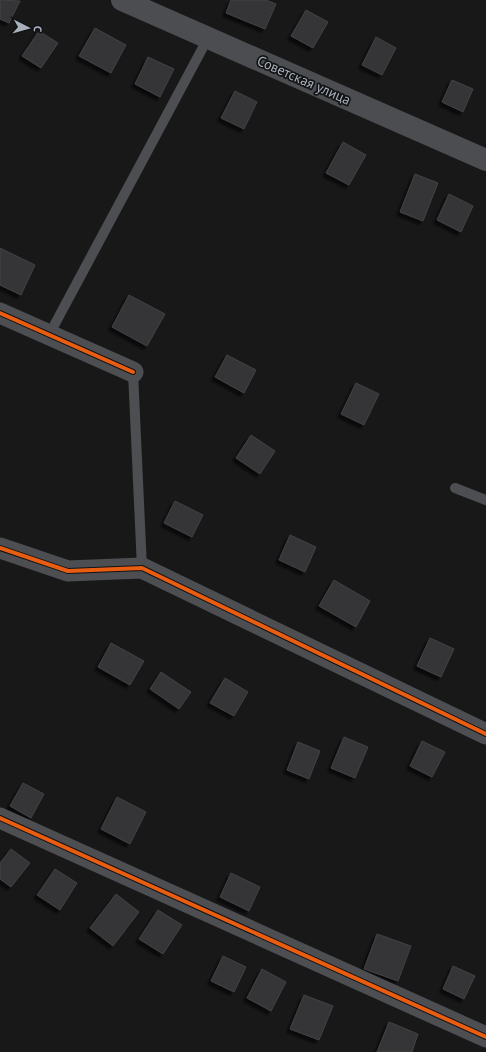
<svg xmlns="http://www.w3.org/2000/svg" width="486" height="1052" font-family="'PT Sans',sans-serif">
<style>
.building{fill:#363638;stroke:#414245;filter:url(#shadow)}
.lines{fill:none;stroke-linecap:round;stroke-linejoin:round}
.lane{stroke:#4c4e52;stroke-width:10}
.street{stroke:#4c4e52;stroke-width:21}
.secondary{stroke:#4b4d50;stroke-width:22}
.cycleway-casing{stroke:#121315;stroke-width:6}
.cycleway{stroke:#e95d12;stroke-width:4}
.labels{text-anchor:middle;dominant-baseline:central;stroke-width:3.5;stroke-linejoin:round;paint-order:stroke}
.street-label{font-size:14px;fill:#a9b0bb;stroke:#121315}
</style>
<defs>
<filter id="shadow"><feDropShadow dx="-3.5" dy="3.5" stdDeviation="1" flood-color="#0009"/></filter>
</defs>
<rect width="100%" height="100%" fill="#181819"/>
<!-- building -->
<g class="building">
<path d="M0 0 20 1 9 23 0 19Z"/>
<path d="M231 0H266L276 4 265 29 226 13Z"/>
<path d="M306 10 328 22 313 48 291 36Z"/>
<path d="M95 28 126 45 111 73 79 56Z"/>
<path d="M39 31 58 43 41 68 22 56Z"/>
<path d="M376 37 396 48 382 75 362 65Z"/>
<path d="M148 57 174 69 160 97 135 84Z"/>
<path d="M452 80 473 89 463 112 442 102Z"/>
<path d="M235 91 257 102 244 129 221 118Z"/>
<path d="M343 142 366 155 349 185 326 173Z"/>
<path d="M415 174 438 183 423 221 400 212Z"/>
<path d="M449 194 473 206 461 232 437 220Z"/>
<path d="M0 248 35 265 21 295 0 285Z"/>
<path d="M129 295 165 314 147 346 112 327Z"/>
<path d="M227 355 256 370 244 393 215 377Z"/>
<path d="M356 383 379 394 364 425 341 414Z"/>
<path d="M251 435 275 451 260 474 236 458Z"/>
<path d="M175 501 203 515 192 537 164 523Z"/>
<path d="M290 535 316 547 305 572 279 560Z"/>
<path d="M334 580 370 601 356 627 319 606Z"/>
<path d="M430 638 454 649 441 677 417 666Z"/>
<path d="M111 643 144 661 130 685 98 667Z"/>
<path d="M161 672 191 692 179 709 150 689Z"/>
<path d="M225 678 248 692 234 716 210 703Z"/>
<path d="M344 737 368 747 355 778 331 768Z"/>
<path d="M422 741 445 752 432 777 410 766Z"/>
<path d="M298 742 320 751 309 779 287 770Z"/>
<path d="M23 783 44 794 31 818 10 806Z"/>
<path d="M117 797 146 812 130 844 101 829Z"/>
<path d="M11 849 30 863 11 887 0 879V863Z"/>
<path d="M55 869 77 883 60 910 37 895Z"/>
<path d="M231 873 260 887 249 911 220 897Z"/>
<path d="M116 894 139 912 113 946 90 928Z"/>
<path d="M158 910 182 925 163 954 139 939Z"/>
<path d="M377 934 411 946 398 981 364 969Z"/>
<path d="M223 956 246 967 234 992 211 981Z"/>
<path d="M453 966 475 976 464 999 443 989Z"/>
<path d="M262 969 286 982 271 1011 247 998Z"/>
<path d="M304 995 333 1006 319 1040 290 1029Z"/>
<path d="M389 1022 418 1034 412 1052H377Z"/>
</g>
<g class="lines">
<!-- lane -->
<g class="lane">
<path d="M49 335 208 38"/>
<path d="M133 372 142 568"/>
<path d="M455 488 486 500"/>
</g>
<!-- street -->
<g class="street">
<path d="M0 313 133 372"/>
<path d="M0 548 68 571 142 568 486 734"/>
<path d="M0 818 486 1037"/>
</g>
<!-- secondary -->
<path class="secondary" d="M122 0 486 160"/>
<!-- cycleway casing -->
<g class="cycleway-casing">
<g id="cycleway">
<path d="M0 313 133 372"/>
<path d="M0 548 68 571 142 568 486 734"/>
<path d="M0 818 486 1037"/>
</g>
</g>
<!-- cycleway -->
<use href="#cycleway" class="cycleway"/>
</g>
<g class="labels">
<!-- street labels -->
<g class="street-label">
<text transform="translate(304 80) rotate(24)">Советская улица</text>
</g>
</g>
<!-- north arrow -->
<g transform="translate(28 28) rotate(96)" stroke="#121315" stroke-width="3" paint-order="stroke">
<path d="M0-3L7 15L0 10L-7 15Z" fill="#a9b0bb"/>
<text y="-6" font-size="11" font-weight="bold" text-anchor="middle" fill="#a9b0bb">С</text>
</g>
</svg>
